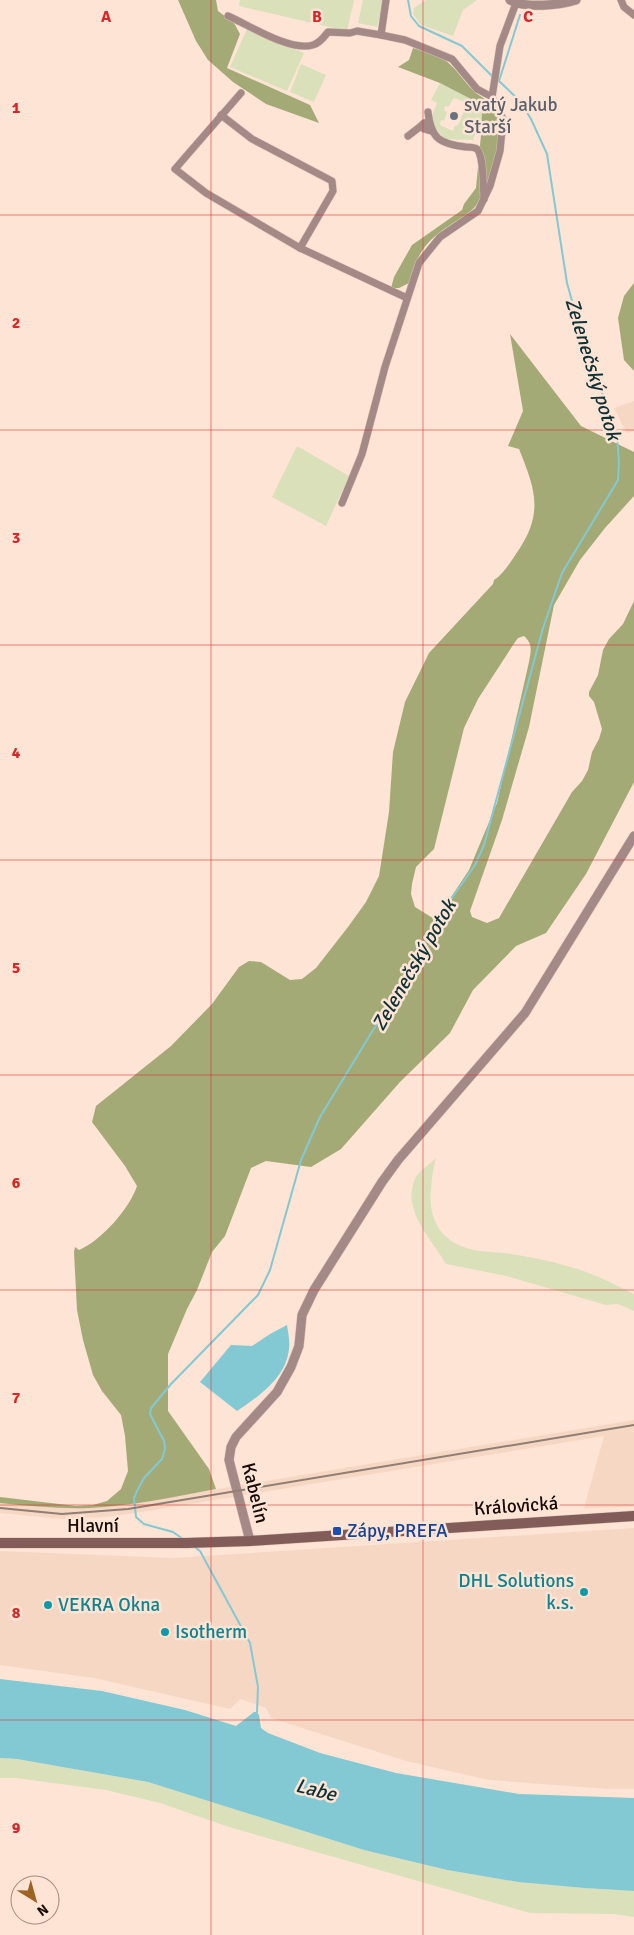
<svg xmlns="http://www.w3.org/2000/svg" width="634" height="1935" font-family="Signika,sans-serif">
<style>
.built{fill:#f5d7c4}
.green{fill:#dae0ba;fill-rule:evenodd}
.forest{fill:#a4aa76;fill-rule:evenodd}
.water{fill:#83c9d3}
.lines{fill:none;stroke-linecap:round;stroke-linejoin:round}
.stream{stroke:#83c9d3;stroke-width:2}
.minor-casing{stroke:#d9c1b4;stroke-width:8}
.tertiary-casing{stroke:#d9c1b4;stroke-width:10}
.secondary-casing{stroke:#d9c1b4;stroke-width:11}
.minor{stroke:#a48a87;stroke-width:7}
.tertiary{stroke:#a48a87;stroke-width:9}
.secondary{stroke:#815c59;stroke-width:10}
.rail{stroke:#907d73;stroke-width:2}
.grid{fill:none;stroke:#d62828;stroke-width:1;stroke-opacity:0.55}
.worship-dot{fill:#6b7280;stroke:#fee4d5;stroke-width:2}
.transit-dot{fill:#1a4fb4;stroke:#fee4d5;stroke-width:2}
.culture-dot{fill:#0f9aa8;stroke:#fee4d5;stroke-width:2}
.labels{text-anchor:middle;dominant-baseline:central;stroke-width:5;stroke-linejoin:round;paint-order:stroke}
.worship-label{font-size:19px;fill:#5b616d;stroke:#fee4d5;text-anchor:start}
.street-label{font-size:19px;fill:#150a05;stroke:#fee4d5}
.transit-label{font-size:19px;fill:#164399;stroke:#fee4d5;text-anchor:start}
.culture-label{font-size:19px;fill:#0d838f;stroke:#fee4d5;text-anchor:start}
.water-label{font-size:20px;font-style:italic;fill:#0d3135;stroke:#fee4d5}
.grid-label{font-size:16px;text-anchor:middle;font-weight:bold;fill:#d62828;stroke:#fee4d5;stroke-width:5;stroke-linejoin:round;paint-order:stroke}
</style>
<rect width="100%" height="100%" fill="#fee4d5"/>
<!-- built -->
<g class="built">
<path d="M634 401V431L627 433 614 408Z"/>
<path d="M634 1420V1431H631L634 1432V1507L584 1508 604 1436 129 1514 104 1517 62 1519 0 1513V1503L62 1508 103 1507 127 1504Z"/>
<path d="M634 1528V1789H609L489 1780 406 1761 271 1718 266 1708 240 1699 230 1709 94 1678 0 1665V1551L174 1558Z"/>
</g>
<!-- green -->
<g class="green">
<path d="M240 0H354L347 31 239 6Z"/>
<path d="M363 0H383L377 27 358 23Z"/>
<path d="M426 0H477L463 10 453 36 421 25 413 14 414 8Z"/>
<path d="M247 29 304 53 287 91 230 67Z"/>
<path d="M301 64 326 75 314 102 290 92Z"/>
<path d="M440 83 469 98 482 113 481 135 475 134 473 140 445 139C432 124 429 121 437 103L431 100ZM454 98 465 102C466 110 461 117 458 125L455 126 453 131 440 125 441 120 444 121 447 112 444 110 445 106 448 107Z"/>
<path d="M297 446 349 476 326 526 272 497Z"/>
<path d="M436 1158C433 1168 432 1178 431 1188 428 1217 439 1241 470 1249 481 1252 493 1252 504 1253 525 1256 547 1260 567 1266 591 1272 612 1283 634 1294V1311L618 1304 606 1305 506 1276 446 1264C431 1238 400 1209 416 1177 420 1170 430 1164 436 1158Z"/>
<path d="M0 1758 17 1759 148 1782 364 1850 446 1870 518 1882 584 1888 634 1891V1917L613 1914 530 1913 229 1827 160 1803 106 1790 16 1778H0Z"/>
</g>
<!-- forest -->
<g class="forest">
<path d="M178 0H216L218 11 234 23 240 34 227 68 310 105 319 123 266 104 233 82 208 60 196 41Z"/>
<path d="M413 48C423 51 433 53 442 58 455 66 463 81 474 91 480 97 490 101 495 107 509 128 490 191 474 208 466 216 457 220 449 226 424 242 417 255 409 283L399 288H391L394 277 412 245 462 210 464 204 476 188 481 135 482 113 469 98 440 83 398 67 409 60Z"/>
<path d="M634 283V371L624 360 618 318 624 296Z"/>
<path d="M510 334 581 426 634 452V496L605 528 580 560 554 605 529 727 502 820 470 911 472 917 487 923 499 918 572 792 582 781 588 770 592 752 599 739 602 729 594 702 589 696V692L598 675 603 650 609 639 623 624 634 601V782L586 874 546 933 516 946 473 990 450 1033 400 1082 341 1149 311 1167 266 1161 251 1168 225 1236 212 1252 197 1290 187 1309 168 1354V1411L209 1469 216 1489C174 1497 132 1506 89 1508 59 1509 30 1506 0 1503V1497L76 1506 93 1505 107 1501 121 1489 128 1471 125 1436 121 1415 102 1391 93 1375 83 1340 77 1310 74 1252 75 1247 79 1250C101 1241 130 1208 137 1186L125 1166 92 1122 96 1106 171 1046 212 1004 239 967 249 961 261 962 290 980 302 979 316 968 348 927 366 902 379 876 389 812 393 752 405 702 429 653 493 584 494 580C503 574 510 563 516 554 544 514 536 491 519 449L508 446 523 411ZM524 636C533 644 531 651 529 662L497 803 469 870 436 920 415 907 411 894 412 884 416 867 434 849 464 728 478 699 513 645 518 638Z"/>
</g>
<!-- water -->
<g class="water">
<path d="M287 1325C288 1332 290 1341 289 1349 286 1378 259 1396 237 1411L200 1382 231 1345 252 1346 270 1334Z"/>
<path d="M0 1679 102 1691 185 1710 236 1726 254 1712H257L259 1715 261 1728 268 1733 320 1753 396 1773 519 1794 634 1798V1891L584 1888 518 1882 447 1870 364 1850 148 1782 17 1759 0 1758Z"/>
</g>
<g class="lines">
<!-- stream -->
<g class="stream">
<path d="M408 0 411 16 419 26 462 46 493 77"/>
<path d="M183 1539 173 1532 144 1524 136 1517 134 1498 137 1491 144 1478 162 1459 165 1449 164 1441 150 1414 151 1408 171 1384 258 1295 270 1270 301 1160 320 1117 373 1030 395 1000 438 918 475 865 484 845 543 628 562 573 618 480 619 462 617 435 581 333 567 283 547 154 531 119 520 101 499 81 520 15"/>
<path d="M193 1546 200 1551 250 1643 258 1687 257 1712"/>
</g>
<!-- minor casing -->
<g class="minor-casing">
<g id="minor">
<path d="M386 0 381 35 405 40 452 59 477 89 492 97"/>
<path d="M621 0 624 7 634 15"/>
<path d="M228 16C249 25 290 52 313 45 320 43 324 37 328 32L350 33 357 31 381 35"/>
<path d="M241 93 175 169 206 193 300 248 407 298"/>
<path d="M428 112C431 138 439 144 466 147 469 147 474 147 477 149 484 156 483 188 484 199"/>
<path d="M221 115 252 139 332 181 333 191 300 248"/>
<path d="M429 122 424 123 421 126 424 129 431 131"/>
<path d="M408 136 421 126"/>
<path d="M342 503 362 454 385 367 419 263 440 237 478 211 490 186 500 151 503 119 492 97 500 46 516 3"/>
</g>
</g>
<!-- tertiary casing -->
<g class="tertiary-casing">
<g id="tertiary">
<path d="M510 0C525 9 560 5 576 0"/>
<path d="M250 1541 229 1460 231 1447 236 1437 277 1392 291 1367 299 1346 302 1315 314 1290 382 1182 398 1160 525 1013 634 836"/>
</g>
</g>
<!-- secondary casing -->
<g class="secondary-casing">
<path id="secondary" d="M0 1543H186L250 1541 634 1516"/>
</g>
<!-- minor -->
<use href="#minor" class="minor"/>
<!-- tertiary -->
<use href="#tertiary" class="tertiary"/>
<!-- secondary -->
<use href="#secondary" class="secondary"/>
<!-- rail -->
<path class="rail" d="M0 1508 62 1514 128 1509 634 1425"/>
</g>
<!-- grid -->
<path class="grid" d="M211 0V1935M423 0V1935M0 215H634M0 430H634M0 645H634M0 860H634M0 1075H634M0 1290H634M0 1505H634M0 1720H634"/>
<!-- markers -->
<circle class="worship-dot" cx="454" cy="116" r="5"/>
<rect class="transit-dot" x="332" y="1526" width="10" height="10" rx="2.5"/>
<g class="culture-dot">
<circle cx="584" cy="1592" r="5"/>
<circle cx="48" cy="1605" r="5"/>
<circle cx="165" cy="1632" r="5"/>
</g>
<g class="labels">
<!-- worship labels -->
<g class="worship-label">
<text x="464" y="105">svatý Jakub<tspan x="464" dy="22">Starší</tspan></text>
</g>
<!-- street labels -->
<g class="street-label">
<text transform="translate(255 1493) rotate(76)">Kabelín</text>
<text transform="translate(516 1506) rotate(-4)">Královická</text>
<text x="93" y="1526">Hlavní</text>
</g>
<!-- transit labels -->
<g class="transit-label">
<text x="347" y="1531">Zápy, PREFA</text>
</g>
<!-- culture labels -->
<g class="culture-label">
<text x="574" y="1581" text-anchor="end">DHL Solutions<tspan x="574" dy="22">k.s.</tspan></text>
<text x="58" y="1605">VEKRA Okna</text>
<text x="175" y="1632">Isotherm</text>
</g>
<!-- water labels -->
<g class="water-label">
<text transform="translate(593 369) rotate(73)">Zelenečský potok</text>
<text transform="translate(414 965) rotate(-60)">Zelenečský potok</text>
<text transform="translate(316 1790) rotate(14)">Labe</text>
</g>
</g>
<g class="grid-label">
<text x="106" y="22">A</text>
<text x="317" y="22">B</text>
<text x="528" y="22">C</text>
<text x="16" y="113">1</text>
<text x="16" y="328">2</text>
<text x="16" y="543">3</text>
<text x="16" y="758">4</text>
<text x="16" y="973">5</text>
<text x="16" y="1188">6</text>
<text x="16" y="1403">7</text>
<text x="16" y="1618">8</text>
<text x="16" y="1833">9</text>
</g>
<!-- north arrow -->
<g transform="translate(35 1900) rotate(143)"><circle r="24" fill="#fee4d5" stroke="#a18d82"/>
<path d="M0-4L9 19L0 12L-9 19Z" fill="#9e6324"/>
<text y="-8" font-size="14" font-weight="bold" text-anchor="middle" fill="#150a05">N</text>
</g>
</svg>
